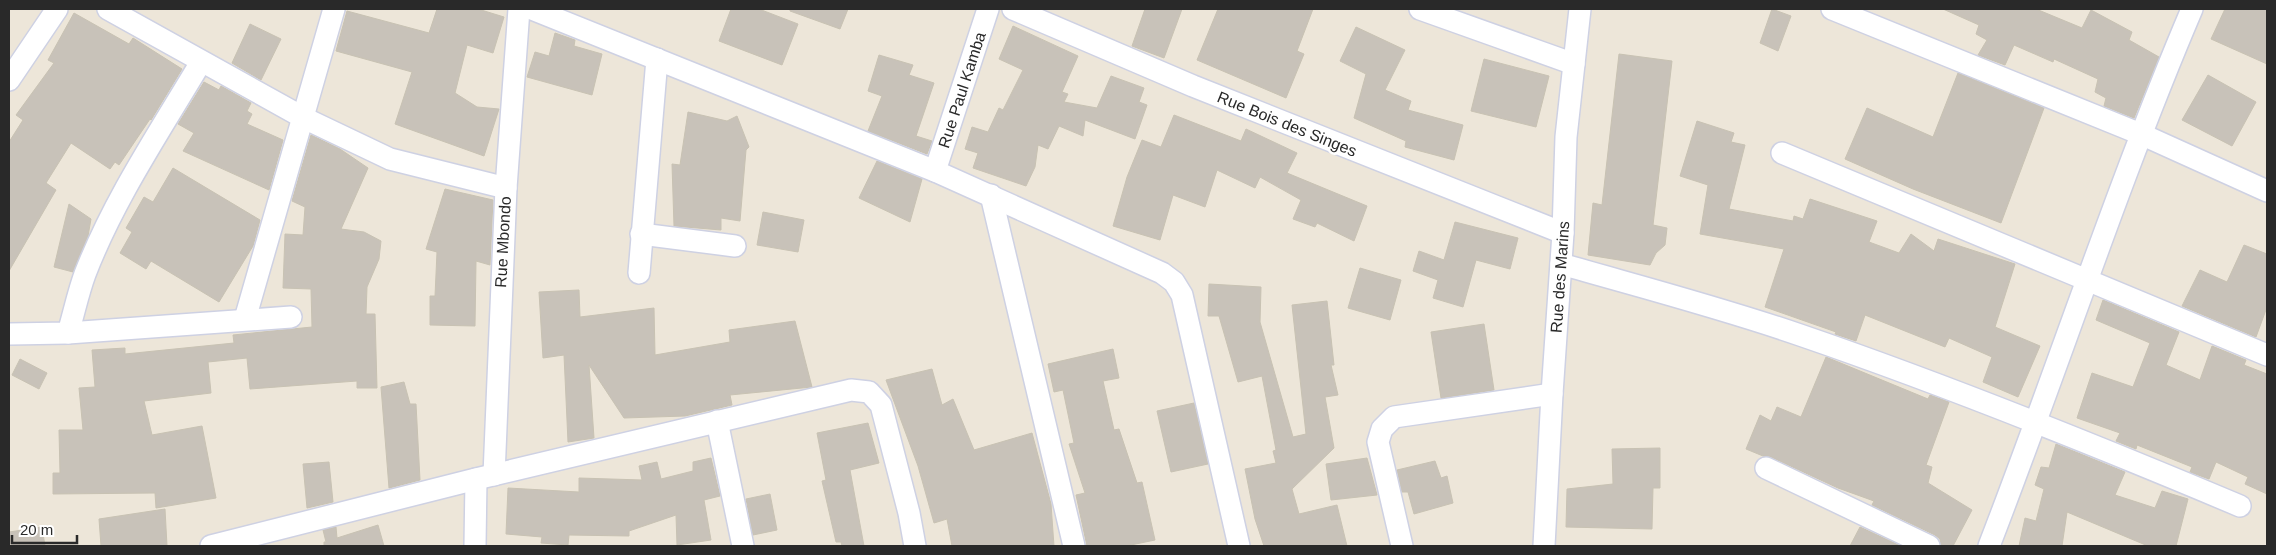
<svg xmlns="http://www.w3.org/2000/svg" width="2276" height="555" font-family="Helvetica,sans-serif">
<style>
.building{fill:#c8c2b9;stroke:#c8c2b3}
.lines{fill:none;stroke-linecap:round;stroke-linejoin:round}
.minor-casing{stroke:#ced1e3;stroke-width:24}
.minor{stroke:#fff;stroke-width:21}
.labels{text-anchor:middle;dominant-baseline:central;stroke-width:5;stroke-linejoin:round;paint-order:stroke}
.street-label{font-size:16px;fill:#292929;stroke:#fff}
</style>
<rect width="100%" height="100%" fill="#ede6d9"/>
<!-- building -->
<g class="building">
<path d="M437 9H478L504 17 493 53 467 45 455 93 477 107 499 109 484 156 395 124 412 72 336 51 347 11 429 33Z"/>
<path d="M731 9H759L798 24 782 65 719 41Z"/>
<path d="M790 9H848L840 29 790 11Z"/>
<path d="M1145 9H1182L1164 58 1132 46Z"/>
<path d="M1218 9H1313L1297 51 1304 54 1286 98 1197 60Z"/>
<path d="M1772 9 1791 16 1778 51 1760 43Z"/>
<path d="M1943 9H2036L2082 28 2091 10 2132 32 2129 40 2159 57 2134 118 2104 106 2106 98 2095 92 2098 79 2054 59 2053 62 2014 45 2005 65 1978 55 1987 40 1976 34 1979 25Z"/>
<path d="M2225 9H2267V64L2211 39Z"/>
<path d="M74 13 129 44 133 38 182 69 151 120 150 119 119 165 115 162 110 169 71 143 46 183 56 190 9 271V142L23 120 16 115 54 63 48 60Z"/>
<path d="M250 24 281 39 261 80 232 63Z"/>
<path d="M1013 26 1078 56 1062 92 1068 94 1064 102 1097 108 1111 76 1144 88 1139 102 1147 105 1135 139 1085 120 1083 136 1059 126 1048 149 1038 145 1035 167 1026 186 973 168 978 153 965 149 972 127 988 132 999 108 1003 110 1023 70 999 59Z"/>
<path d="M1356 27 1405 50 1385 90 1411 101 1408 110 1463 125 1454 160 1405 147 1406 141 1354 118 1366 74 1340 61Z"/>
<path d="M555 33 575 40 574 46 602 54 592 95 527 77 535 52 549 56Z"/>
<path d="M1619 54 1672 61 1653 225 1667 228 1665 245 1656 253 1650 265 1588 255 1593 203 1602 205Z"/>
<path d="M879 55 913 65 909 75 934 83 916 136 932 141 927 154 868 131 882 96 868 91Z"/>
<path d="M1484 59 1549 76 1536 127 1471 111Z"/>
<path d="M1958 73 2044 108 2001 223 1913 189 1845 159 1867 108 1933 137Z"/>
<path d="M2208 75 2256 102 2232 146 2182 120Z"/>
<path d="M204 82 219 90 221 86 251 103 247 111 252 114 247 124 283 140 269 190 183 151 194 133 178 124Z"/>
<path d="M688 112 727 121 737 116 749 147 746 150 740 221 721 218V230L674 226 672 164 680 165Z"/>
<path d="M1174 115 1241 141 1246 129 1297 153 1287 173 1367 206 1354 241 1317 223 1315 227 1293 219 1301 200 1260 177 1255 188 1217 170 1205 207 1173 195 1160 240 1113 226 1127 177 1142 140 1161 147Z"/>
<path d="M1697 121 1734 133 1731 142 1745 145 1729 209 1793 221 1794 216 1803 219 1810 199 1877 221 1869 242 1899 253 1911 234 1934 251 1938 239 2015 264 1995 327 2040 346 2018 397 1983 382 1992 357 1949 338 1945 347 1865 315 1856 341 1835 334 1836 332 1765 307 1784 249 1700 234 1708 185 1680 176Z"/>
<path d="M311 135 340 149 368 168 341 229 364 232 381 241 379 259 367 287 366 314H375L377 388H357V381L250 389 247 358 208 362 211 393 144 401 152 435 202 426 216 498 156 508 155 493 53 494V473H60L59 430H83L79 388 95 387 92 350 125 348V354L234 343 233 335 312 327 311 289 283 288 285 234 303 235 305 207 292 201Z"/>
<path d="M877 161 922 179 910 222 859 198Z"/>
<path d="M173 168 260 220 253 246 219 302 151 261 146 269 120 253 132 232 126 228 144 197 153 202Z"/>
<path d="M445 189 493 200 490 265 476 261 475 326 430 325V296H435L437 252 426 249Z"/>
<path d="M69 204 91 219 88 236 73 272 54 267Z"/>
<path d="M763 212 804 220 798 252 757 245Z"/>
<path d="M1455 222 1518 238 1510 269 1476 260 1463 307 1433 298 1438 280 1413 271 1419 251 1444 260Z"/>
<path d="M2244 245 2267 254V307L2256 337 2182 306 2200 270 2227 282Z"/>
<path d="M1360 268 1401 280 1390 320 1348 308Z"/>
<path d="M1209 284 1261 287 1260 322 1293 437 1306 434 1292 305 1327 301 1334 365H1331L1338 395 1325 397 1334 448 1292 489 1299 514 1337 505 1347 546H1264L1255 519 1245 469 1276 463 1273 451 1276 450 1262 376 1238 382 1219 316H1208Z"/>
<path d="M579 290 580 317 654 308 655 355 730 342 729 330 795 321 812 387 730 395 732 405 685 416 624 418 589 365 594 438 568 442 564 355 543 358 539 292Z"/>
<path d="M2103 300 2179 332 2166 365 2200 380 2212 346 2246 360 2244 365 2267 374V494L2245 484 2248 477 2216 462 2209 479 2190 472 2192 467 2137 445 2136 449 2116 441 2120 433 2077 418 2092 373 2133 387 2150 343 2096 320Z"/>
<path d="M1484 324 1494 390 1441 398 1431 332Z"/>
<path d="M1113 349 1119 378 1103 381 1114 430 1119 429 1137 483 1142 482 1155 540 1126 546H1087L1076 495 1085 493 1069 444 1074 443 1063 390 1054 392 1048 364Z"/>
<path d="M1826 357 1928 399 1930 395 1949 402 1926 465 1932 467 1928 483 1972 510 1953 546H1941L1940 539 1935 535 1872 505 1874 501 1838 488 1771 457 1763 456 1746 449 1760 415 1771 421 1777 407 1801 417Z"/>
<path d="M20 359 47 373 39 389 12 375Z"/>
<path d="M932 369 942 405 953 399 974 450 1032 433 1051 504 1054 546H952L947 519 934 523 918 466 886 380Z"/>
<path d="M404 382 410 404H416L420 480 389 488 381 387Z"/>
<path d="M1194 403 1208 464 1171 472 1157 411Z"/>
<path d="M868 423 879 463 850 470 864 546H842L841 542H836L822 481 826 480 817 433Z"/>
<path d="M2056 444 2125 472 2115 495 2155 508 2162 491 2188 499 2176 546H2148L2067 512 2062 546H2019L2025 518 2036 521 2044 489 2035 485 2041 467 2049 468Z"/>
<path d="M1660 448V488H1653L1652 529 1566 527 1567 489 1613 484 1612 449Z"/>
<path d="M711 458 720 496 704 500 711 540 677 545 676 515 629 531V536L569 535 568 545 541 543 542 537 506 534 508 488 579 492V478L642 480 639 466 657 462 661 479 693 471V462Z"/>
<path d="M1367 458 1377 495 1331 500 1326 464Z"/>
<path d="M1435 461 1441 478 1447 476 1453 503 1414 514 1408 492H1402L1397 470Z"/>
<path d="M329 462 333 502 307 508 303 464Z"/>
<path d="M770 494 777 530 753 535 746 499Z"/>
<path d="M165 509 167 546H101L99 519Z"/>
<path d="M378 525 384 546H324V542H326L323 530 336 527 337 538Z"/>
<path d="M42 527 45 546H9V532Z"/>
<path d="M1860 527 1901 546H1850Z"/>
</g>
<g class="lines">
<!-- minor casing -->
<g class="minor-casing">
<g id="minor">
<path d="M108 9 304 118 390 159 506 188"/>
<path d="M532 9 935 171 1162 273 1174 282 1182 295 1239 546"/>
<path d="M1013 9 1193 86 1563 233"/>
<path d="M1420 9 1574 64"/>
<path d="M1832 9 2143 135 2267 191"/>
<path d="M9 80 57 9"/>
<path d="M1782 153 2267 355"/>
<path d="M935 171 988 9"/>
<path d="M991 195 1074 546"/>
<path d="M641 234 735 246"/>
<path d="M1561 264C1641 287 1722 308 1800 335 1949 386 2095 445 2240 506"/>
<path d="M639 273 657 59"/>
<path d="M245 319 334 9"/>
<path d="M68 333C74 313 78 293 85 274 114 199 160 131 201 62"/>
<path d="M9 334 68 333 291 317"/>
<path d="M717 421 743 546"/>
<path d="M1766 468 1929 546"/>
<path d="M494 475 506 188 519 9"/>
<path d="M211 546 476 479 851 390 869 392 881 405 909 513 915 546"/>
<path d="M475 546 476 479"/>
<path d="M1402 546 1378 442 1382 429 1394 417 1552 394"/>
<path d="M1544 546 1552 394 1563 233 1566 137 1580 9"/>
<path d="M1989 546C2058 368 2117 185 2192 9"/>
</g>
</g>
<!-- minor -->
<use href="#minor" class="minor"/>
</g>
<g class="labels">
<!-- street labels -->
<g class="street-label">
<text transform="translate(962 90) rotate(-72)">Rue Paul Kamba</text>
<text transform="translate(1287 124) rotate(22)">Rue Bois des Singes</text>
<text transform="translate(503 242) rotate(-87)">Rue Mbondo</text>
<text transform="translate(1560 277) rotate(-86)">Rue des Marins</text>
</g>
</g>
<!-- border -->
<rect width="2276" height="555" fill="none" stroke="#292929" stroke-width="20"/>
<!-- scale -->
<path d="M12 535v8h65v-8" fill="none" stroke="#292929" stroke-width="2.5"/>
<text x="20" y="535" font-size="15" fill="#292929" stroke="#ffffff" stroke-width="4" paint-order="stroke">20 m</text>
</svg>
